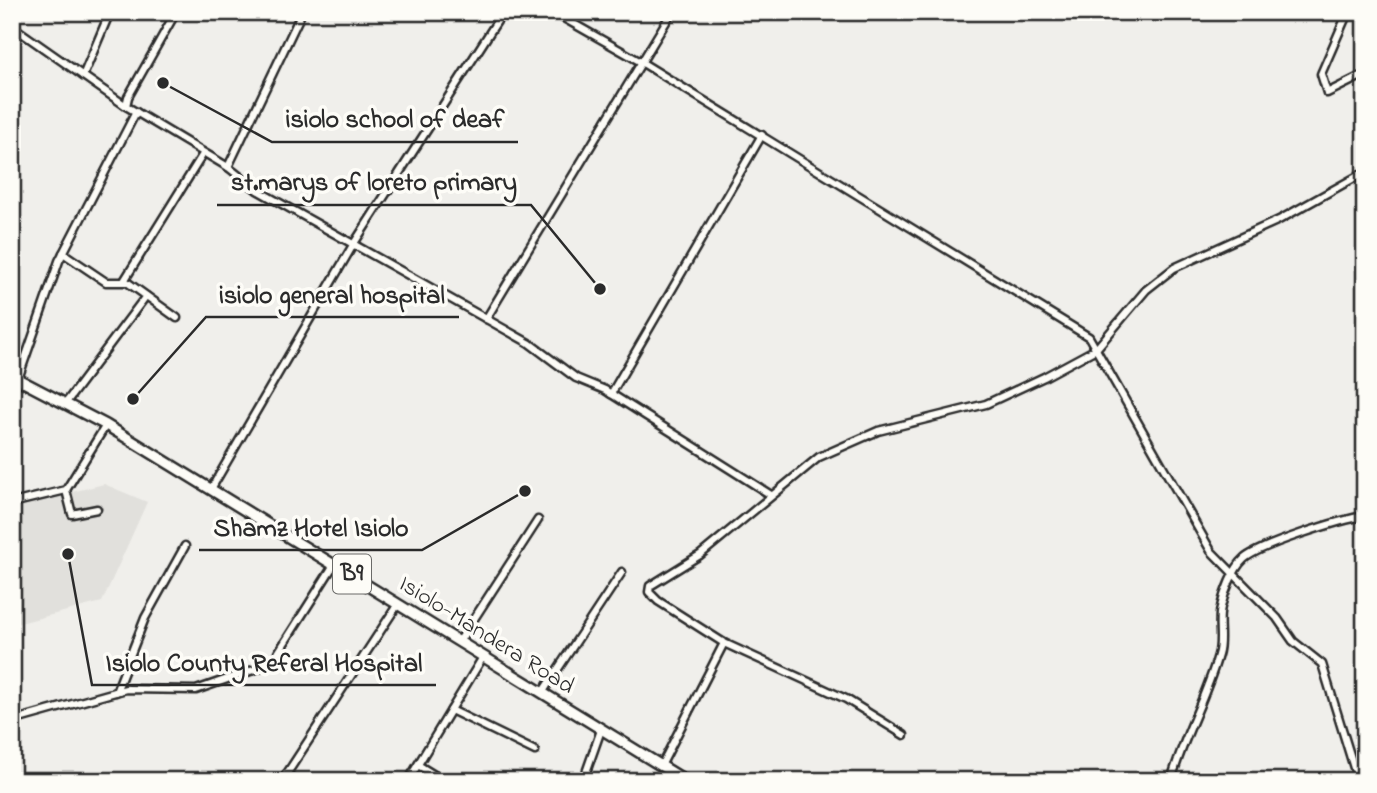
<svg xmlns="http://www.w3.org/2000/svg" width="1377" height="793" font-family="'Indie Flower',sans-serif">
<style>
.built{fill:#e1e0dc}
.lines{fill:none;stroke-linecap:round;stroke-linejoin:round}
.minor-casing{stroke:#2b2b2b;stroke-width:11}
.highway-casing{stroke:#2b2b2b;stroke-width:14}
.minor{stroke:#fdfcf7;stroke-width:6}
.highway{stroke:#fdfcf7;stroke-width:9}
.labels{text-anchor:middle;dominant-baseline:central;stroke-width:7;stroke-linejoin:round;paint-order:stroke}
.shield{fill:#fdfcf7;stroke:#6a6a68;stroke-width:2}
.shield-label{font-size:23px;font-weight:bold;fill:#2b2b2b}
.street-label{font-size:24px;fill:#2b2b2b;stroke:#fdfcf7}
.leader{fill:none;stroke:#2b2b2b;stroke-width:2.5}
.callout-dot{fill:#2b2b2b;stroke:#fdfcf7;stroke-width:2.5}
.callout-label{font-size:26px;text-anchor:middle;font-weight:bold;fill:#2b2b2b;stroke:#fdfcf7;stroke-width:7;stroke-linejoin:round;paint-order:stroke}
</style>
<rect width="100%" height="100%" fill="#f0efeb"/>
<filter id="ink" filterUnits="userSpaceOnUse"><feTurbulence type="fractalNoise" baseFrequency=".0143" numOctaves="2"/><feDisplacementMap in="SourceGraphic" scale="14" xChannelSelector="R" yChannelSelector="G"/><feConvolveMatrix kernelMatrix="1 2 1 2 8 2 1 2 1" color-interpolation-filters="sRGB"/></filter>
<g filter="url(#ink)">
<!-- built -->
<path class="built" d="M104 484 147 502 102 602 12 625V507Z"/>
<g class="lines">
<!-- minor casing -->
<g class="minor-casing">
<g id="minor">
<path d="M553 12 641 62 1089 337 1211 551 1277 618 1293 641 1322 664 1358 781"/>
<path d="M1348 12 1321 74 1327 93 1365 74"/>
<path d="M12 26 126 106 228 167 257 190 529 343 576 378 605 390 771 495"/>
<path d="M83 76 110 12"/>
<path d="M126 106 128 97 176 12"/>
<path d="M228 167 302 12"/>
<path d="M63 253 106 282H127L177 318"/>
<path d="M124 281 203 154"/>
<path d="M486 319 672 12"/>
<path d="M18 379 59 261 136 112"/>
<path d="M611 394 762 135"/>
<path d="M65 404 146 296"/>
<path d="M211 489 353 245 503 12"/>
<path d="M66 490 72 514 97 509"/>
<path d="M12 503 66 490 106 425"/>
<path d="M459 642 538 520"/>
<path d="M116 692 145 618 185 546"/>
<path d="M542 693 622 572"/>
<path d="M451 710 535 751"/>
<path d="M12 721 126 689 196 690 259 668 276 656 335 563"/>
<path d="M904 735 846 699 724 643 658 601 649 592 650 586 700 555 819 457 878 431 986 404 1044 377 1096 349 1146 290 1174 268 1279 220 1365 172"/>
<path d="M418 765 444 781"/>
<path d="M661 766 724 643"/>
<path d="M286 774 297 781"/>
<path d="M282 781 398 604"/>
<path d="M408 781 483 657"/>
<path d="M583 781 601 730"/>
<path d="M1171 781C1183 737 1206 698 1218 655 1223 640 1217 623 1221 607 1224 593 1233 569 1244 559 1260 545 1342 519 1365 516"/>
</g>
</g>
<!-- highway casing -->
<g class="highway-casing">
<path id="highway" d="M12 376 106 425 686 781"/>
</g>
<!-- minor -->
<use href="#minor" class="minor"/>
<!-- highway -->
<use href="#highway" class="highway"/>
</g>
</g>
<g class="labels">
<!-- shield labels -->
<rect class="shield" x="333" y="554.5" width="38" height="39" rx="5"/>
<g class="shield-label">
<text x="352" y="574">B9</text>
</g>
<!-- street labels -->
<g class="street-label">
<text transform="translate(486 636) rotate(32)">Isiolo-Mandera Road</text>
</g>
</g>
<!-- callouts -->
<path class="leader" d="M163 83L272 142H518M600 289L531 205H217M133 399L206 317H459M525 491L422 550H199M68 554L92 685H436"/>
<g class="callout-dot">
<circle cx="163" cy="83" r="7"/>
<circle cx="600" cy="289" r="7"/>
<circle cx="133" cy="399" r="7"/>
<circle cx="525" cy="491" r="7"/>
<circle cx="68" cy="554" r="7"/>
</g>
<g class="callout-label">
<text x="395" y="127">isiolo school of deaf</text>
<text x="374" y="190">st.marys of loreto primary</text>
<text x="332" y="303">isiolo general hospital</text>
<text x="311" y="536">Shamz Hotel Isiolo</text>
<text x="264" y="671">Isiolo County Referal Hospital</text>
</g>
<!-- margin -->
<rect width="1377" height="793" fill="none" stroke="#fdfcf7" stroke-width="42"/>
<rect x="21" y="21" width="1335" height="751" fill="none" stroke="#2b2b2b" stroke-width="2.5" filter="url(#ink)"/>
</svg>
